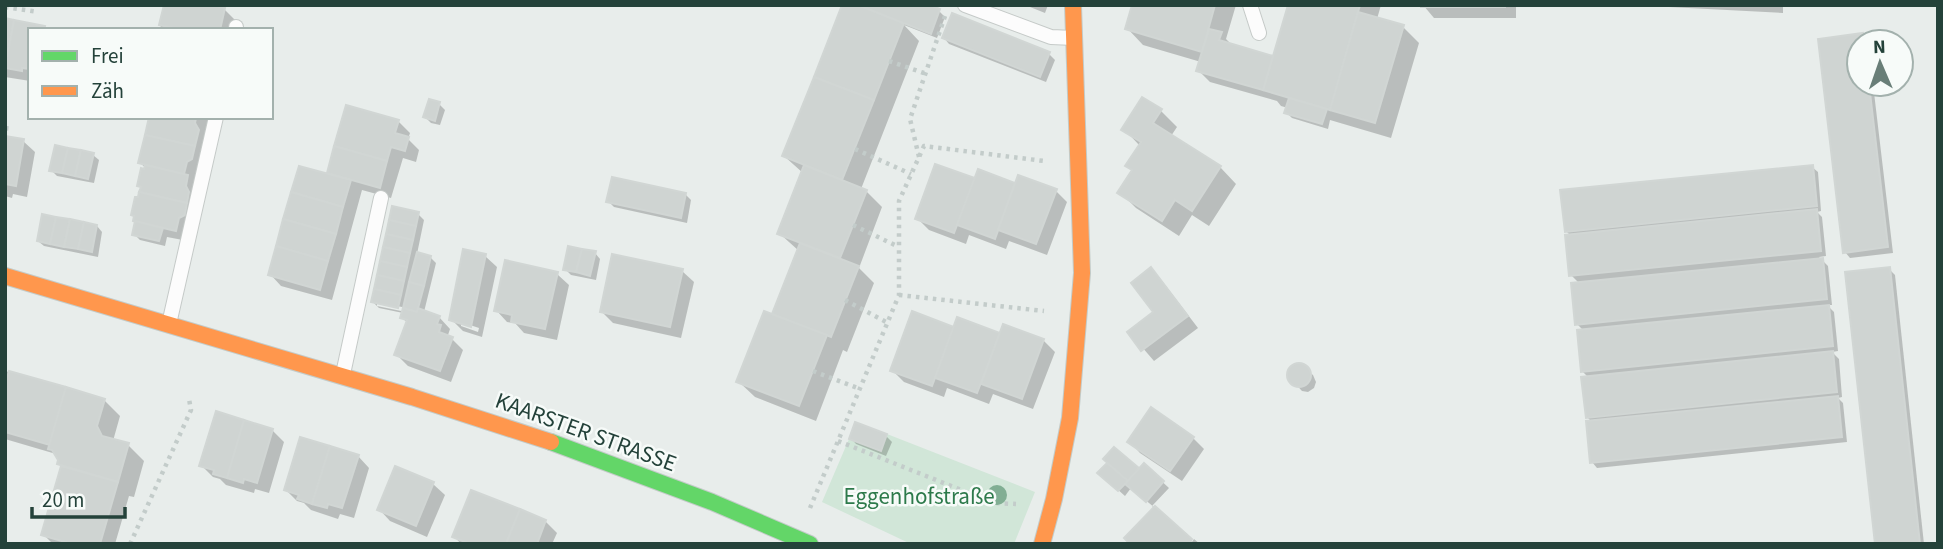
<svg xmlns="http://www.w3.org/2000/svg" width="1943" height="549" font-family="'Source Sans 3',sans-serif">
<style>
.green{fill:#d1e6d8}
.shadow{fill:#0003;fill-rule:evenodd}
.building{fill:#cfd4d2;stroke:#d1d6d4;stroke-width:2}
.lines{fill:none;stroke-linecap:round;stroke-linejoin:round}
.lane-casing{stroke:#c5cac8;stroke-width:16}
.fast-casing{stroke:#c3cbc8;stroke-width:18}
.slow-casing{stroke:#c3cbc8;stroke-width:18}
.path{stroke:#c3ccca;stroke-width:4.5;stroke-dasharray:3.5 5;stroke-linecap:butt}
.lane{stroke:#fcfcfc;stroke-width:14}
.fast{stroke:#63d668;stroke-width:16}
.slow{stroke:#ff974d;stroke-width:16}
.tree{fill:#81ae93}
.labels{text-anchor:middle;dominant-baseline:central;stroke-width:5;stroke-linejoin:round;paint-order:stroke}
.street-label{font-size:23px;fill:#24423a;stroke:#f7fbf9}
.park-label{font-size:23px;fill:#2d7a4b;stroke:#f7fbf9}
</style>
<rect width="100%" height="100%" fill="#e8edeb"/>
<!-- green -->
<path class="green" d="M887 434 1035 492 1014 544H911L822 502 849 439 880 451Z"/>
<!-- shadow -->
<g class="shadow">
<path d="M165 5 224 9 236 21 234 30H160Z"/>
<path d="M844 5H925L939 11 945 17 937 38 904 25 919 41 861 189 866 191 882 207 859 268 874 283 847 352 843 350 816 421 755 397 738 381 773 316 799 251 779 233 803 173 784 156Z"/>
<path d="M1025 5H1048L1045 13Z"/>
<path d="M1134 5H1236L1226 39 1233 46 1274 59 1290 5H1381L1377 19 1403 27 1419 43 1391 138 1330 120 1328 129 1292 118 1286 112 1288 108 1281 106 1277 101 1210 82 1198 70 1201 62 1143 45 1127 28Z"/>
<path d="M1423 5H1516V18H1434Z"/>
<path d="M1630 5H1783V13Z"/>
<path d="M953 15 1049 54 1055 60 1046 82 949 44 944 38Z"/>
<path d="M5 20 44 27 46 30H30V81L5 77Z"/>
<path d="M1863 35 1868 42H1859V84H1873L1893 253 1850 258 1845 252 1820 40Z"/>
<path d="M1143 99 1161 111 1177 127 1171 136 1220 167 1236 184 1209 226 1192 215 1179 236 1136 208 1120 192 1133 172 1127 166 1140 146 1124 129Z"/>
<path d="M439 104 445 110 440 125 431 123 425 117Z"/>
<path d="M347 107 398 121 410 133 408 139 419 150 416 162 403 158 391 198 362 190 332 300 281 286 270 274 328 175Z"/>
<path d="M151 117H210L188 241 167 237 165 246 140 240 134 234 142 188 139 185 146 168 140 163Z"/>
<path d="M5 138 23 141 35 152 27 197 13 194 12 198 5 196Z"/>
<path d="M93 155 99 160 94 183 57 176 51 170Z"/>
<path d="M1812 167 1818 172 1821 211 1817 212 1822 217 1826 256 1819 257 1828 266 1832 305H1827L1834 312 1838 351 1832 352 1839 359 1842 397 1838 398 1843 403 1847 442 1597 468 1592 462V422L1587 417 1589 378 1582 371 1584 331 1577 324 1580 284 1571 275V236L1566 231Z"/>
<path d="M979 172 1016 185 1056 191 1067 202 1047 255 1009 241 1006 249 969 235 966 244 929 230 917 218 976 181Z"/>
<path d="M686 195 691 200 687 223 614 207 608 201Z"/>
<path d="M418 214 424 220 417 254 431 258 436 263 424 312 439 317 450 329 448 335 463 350 451 382 408 366 396 354 408 323 402 318 403 313 379 308 373 302ZM377 302 407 308 406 312 377 306Z"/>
<path d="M97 226 102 232 98 257 44 246 38 241Z"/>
<path d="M595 253 600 259 596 280 571 275 565 269Z"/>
<path d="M485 256 497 267 482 337 463 331 451 319ZM461 322 479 328 478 332 461 326Z"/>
<path d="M1889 269 1895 275 1924 544H1877Z"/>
<path d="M1150 270 1162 281 1198 328 1154 361 1129 332 1155 312Z"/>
<path d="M682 271 694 282 681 338 613 323 602 312Z"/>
<path d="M557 274 569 285 557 340 524 333 515 323 507 322 496 310Z"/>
<path d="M1001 335 1043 340 1055 352 1033 409 993 394 989 404 947 388 944 397 904 382 892 370Z"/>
<path d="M1300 365 1313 375 1316 382 1314 388 1308 392 1302 391 1290 378 1292 369Z"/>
<path d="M5 371 104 400 120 416 113 441 128 445 144 461 134 497 129 496 115 544H53L43 534 62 467 59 464 60 459 56 454 5 439Z"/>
<path d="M217 414 273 431 284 442 269 493 255 489 254 493 226 485 220 479 213 477 201 465Z"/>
<path d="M886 436 892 442 886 456 856 444 851 438Z"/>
<path d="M1193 438 1204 449 1182 481 1140 453 1129 441Z"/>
<path d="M1114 449 1139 471 1144 465 1169 488 1152 506 1192 542 1194 539 1200 544H1132L1155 508 1131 488 1125 496 1099 473 1109 463Z"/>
<path d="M358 456 369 468 354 518 340 514 338 519 311 510 304 503 297 501 286 490Z"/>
<path d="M396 468 433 484 445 495 427 537 390 521 379 509Z"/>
<path d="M545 521 557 533 552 544H461L454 536Z"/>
</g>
<!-- building -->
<g class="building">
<path d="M164 5H213L225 8 220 30H182L159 25Z"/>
<path d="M842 5H858L904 23 874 100 814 77Z"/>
<path d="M858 5H930L940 9 931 34Z"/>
<path d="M1132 5H1215L1202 52 1125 29Z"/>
<path d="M1288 5H1360L1330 110 1263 90Z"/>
<rect x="1421" y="5" width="84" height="2"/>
<path d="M1358 12 1404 25 1375 123 1330 110Z"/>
<path d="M952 13 1050 52 1040 77 942 38Z"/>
<path d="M5 18 14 20 5 67Z"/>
<path d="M14 20 45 26 44 30H30V69L22 68V71L5 68Z"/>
<path d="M1209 29 1222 32 1219 40 1273 56 1263 90 1196 71Z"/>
<path d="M1863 33 1864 42H1859V84H1869L1888 247 1843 253 1818 39Z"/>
<path d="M814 77 874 100 842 180 782 156Z"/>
<path d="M1142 97 1162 109 1153 123 1221 166 1192 211 1175 200 1162 221 1117 193 1132 170 1125 166 1141 142 1121 130Z"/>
<path d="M1289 98 1327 109 1322 124 1284 113Z"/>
<path d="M429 99 440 102 435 121 423 117Z"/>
<path d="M346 105 399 120 395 133 409 137 405 151 391 147 387 161 334 146Z"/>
<path d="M149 117 196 118 195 123 199 130 195 146 145 135Z"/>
<path d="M145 135 195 146 192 159 187 162 184 174 138 163Z"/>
<path d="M5 136 24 139 16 186 5 184Z"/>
<path d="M55 145 68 148 62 173 49 171Z"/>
<path d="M334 146 387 161 380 188 327 173Z"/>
<path d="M68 148 81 150 75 176 62 173Z"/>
<path d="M81 150 94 153 88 179 75 176Z"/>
<path d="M935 164 975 178 954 233 915 219Z"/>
<path d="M145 165 188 175 186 186 189 192 187 203 139 192 141 187 137 186 141 168 144 169Z"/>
<path d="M804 165 867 190 840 258 777 234Z"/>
<path d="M1813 165 1817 206 1565 232 1560 190Z"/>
<path d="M299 166 351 180 343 207 291 192Z"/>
<path d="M978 169 1015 183 995 239 957 225Z"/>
<path d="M1018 175 1057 189 1036 244 998 230Z"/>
<path d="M612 177 686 193 681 218 606 202Z"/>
<path d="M139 192 187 203 185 215 179 218 176 231 133 221 134 216 131 215 135 197H138Z"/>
<path d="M291 192 343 207 336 234 283 219Z"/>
<path d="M392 206 419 212 416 226 389 220Z"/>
<path d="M1817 209 1821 251 1569 276 1565 235Z"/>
<path d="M42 214 56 217 50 244 37 241Z"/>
<path d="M56 217 70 219 64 247 50 244Z"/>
<path d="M70 219 84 222 78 249 64 247Z"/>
<path d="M283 219 336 234 328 261 276 246Z"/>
<path d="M389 220 416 226 413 240 386 234Z"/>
<path d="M135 221 163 228 159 241 132 235Z"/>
<path d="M84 222 97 225 92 252 78 249Z"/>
<path d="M386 234 413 240 410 253 383 247Z"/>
<path d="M800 243 859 266 831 337 772 314Z"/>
<path d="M276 246 328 261 320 290 268 275Z"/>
<path d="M568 246 582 249 576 272 563 270Z"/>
<path d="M383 247 410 253 407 267 380 261Z"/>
<path d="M463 249 486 254 471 327 449 320Z"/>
<path d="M582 249 596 251 590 276 576 272Z"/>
<path d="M417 252 431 256 424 286 409 282Z"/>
<path d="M612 254 683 269 670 327 600 312Z"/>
<path d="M1823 258 1827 299 1575 325 1571 283Z"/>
<path d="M505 260 558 272 545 329 511 322 512 315 494 311Z"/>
<path d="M380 261 407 267 404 281 377 275Z"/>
<path d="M1151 267 1188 316 1141 351 1127 332 1153 312 1131 283Z"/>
<path d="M1890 267 1920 544H1875L1845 272Z"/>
<path d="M377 275 404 281 401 295 374 289Z"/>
<path d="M409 282 424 286 417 312 403 308Z"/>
<path d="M374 289 401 295 398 308 371 302Z"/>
<path d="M1829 305 1833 346 1581 372 1577 330Z"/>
<path d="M403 308 417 312 418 308 440 316 437 324 441 325 439 332 453 337 440 371 394 355 407 320 400 318Z"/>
<path d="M764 311 827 335 799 406 736 382Z"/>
<path d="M912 311 954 327 932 386 890 371Z"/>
<path d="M957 317 1000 333 977 393 935 378Z"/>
<path d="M1003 324 1044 339 1022 399 981 384Z"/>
<path d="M1833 351 1837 392 1586 418 1581 377Z"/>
<circle cx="1299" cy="375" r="12"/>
<path d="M9 371 66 387 50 445 5 432V385Z"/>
<path d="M66 387 105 399 97 426 102 436 129 443 118 482 57 464 58 460 52 450 48 449Z"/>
<path d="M1838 396 1842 437 1590 463 1586 421Z"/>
<path d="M1151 407 1194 437 1170 471 1127 442Z"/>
<path d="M216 411 244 420 227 478 213 474 214 470 199 466Z"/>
<path d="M244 420 273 429 257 483 244 479 243 483 227 478Z"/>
<path d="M855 422 887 434 881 451 849 439Z"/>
<path d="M300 437 330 446 312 504 297 499 299 495 284 490Z"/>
<path d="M330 446 359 455 342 508 328 504 327 508 312 504Z"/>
<path d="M1114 447 1139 468 1128 481 1103 459Z"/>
<path d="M1107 463 1128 481 1118 491 1097 473Z"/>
<path d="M1144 463 1164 481 1146 502 1125 484Z"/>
<path d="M61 466 118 482 100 544H72L41 535Z"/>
<path d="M395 466 434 482 416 526 377 510Z"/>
<path d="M471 490 520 509 506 544H470L452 537Z"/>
<path d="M1155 506 1192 539 1188 544H1130L1124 538Z"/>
<path d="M520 509 546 520 537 544H506Z"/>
</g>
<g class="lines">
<!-- lane casing -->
<g class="lane-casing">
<g id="lane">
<path d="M965 5 1051 37 1074 38"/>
<path d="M1250 5 1259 33"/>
<path d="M236 30V27"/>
<path d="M169 324 216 117"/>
<path d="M343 374 381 198"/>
</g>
</g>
<!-- fast casing -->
<g class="fast-casing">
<path id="fast" d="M551 442 712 502 810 544"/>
</g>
<!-- slow casing -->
<g class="slow-casing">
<g id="slow">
<path d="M5 276 412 397 551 442"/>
<path d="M1042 544 1054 499 1070 418 1082 273 1073 5"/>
</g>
</g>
<!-- path -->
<g class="path">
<path d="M5 7 38 12"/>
<path d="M889 61 924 73"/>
<path d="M5 128 13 129"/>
<path d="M855 149 911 174"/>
<path d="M919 157 910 119 945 16"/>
<path d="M853 225 899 247"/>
<path d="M899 295 1044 311"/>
<path d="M845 300 888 323"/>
<path d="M813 371 860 389"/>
<path d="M838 441 994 503 1016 504"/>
<path d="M810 508 899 295V201L924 146 1044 161"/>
<path d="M130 544 191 410 189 399"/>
</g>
<!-- lane -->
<use href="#lane" class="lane"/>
<!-- fast -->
<use href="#fast" class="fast"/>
<!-- slow -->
<use href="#slow" class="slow"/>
</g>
<!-- trees -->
<circle class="tree" cx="997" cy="495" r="10"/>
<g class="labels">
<!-- street labels -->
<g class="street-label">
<text transform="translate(586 432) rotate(20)">KAARSTER STRASSE</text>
</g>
<!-- park labels -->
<g class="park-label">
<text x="919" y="496">Eggenhofstraße</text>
</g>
</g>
<!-- border -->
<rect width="1943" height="549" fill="none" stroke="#24423a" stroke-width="14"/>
<!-- legend -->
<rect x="28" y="28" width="245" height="91" fill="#f7fbf9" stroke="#a3b1ad" stroke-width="2"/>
<rect x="42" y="51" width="35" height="10" fill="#63d668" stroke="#a3b1ad" stroke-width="2"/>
<text x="91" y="63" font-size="21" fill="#24423a">Frei</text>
<rect x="42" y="86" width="35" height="10" fill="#ff974d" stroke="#a3b1ad" stroke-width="2"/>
<text x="91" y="98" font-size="21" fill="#24423a">Zäh</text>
<!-- north arrow -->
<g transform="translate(1880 63) rotate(358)"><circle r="33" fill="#f7fbf9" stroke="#a3b1ad" stroke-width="2"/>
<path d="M0-5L12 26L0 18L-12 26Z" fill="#697e78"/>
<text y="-10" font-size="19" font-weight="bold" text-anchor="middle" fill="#24423a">N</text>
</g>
<!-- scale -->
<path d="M32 507v10h93v-10" fill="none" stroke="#24423a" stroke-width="3.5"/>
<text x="42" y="507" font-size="21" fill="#24423a" stroke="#f7fbf9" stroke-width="5" paint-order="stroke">20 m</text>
</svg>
